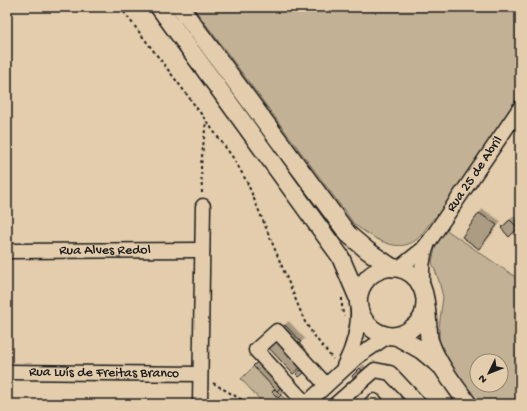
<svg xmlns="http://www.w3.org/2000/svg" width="527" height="411" font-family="'Gochi Hand',sans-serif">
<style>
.green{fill:#c2b194;stroke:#6f6658;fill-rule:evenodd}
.building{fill:#ac9c84;stroke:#1c1c1c;filter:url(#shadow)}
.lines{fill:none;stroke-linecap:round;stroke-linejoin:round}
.minor-casing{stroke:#1c1c1c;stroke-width:17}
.major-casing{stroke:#1c1c1c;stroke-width:20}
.path{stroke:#1c1c1c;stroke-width:2;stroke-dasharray:3 3;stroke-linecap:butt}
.minor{stroke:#e3cdac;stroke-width:14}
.major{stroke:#e3cdac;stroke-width:17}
.labels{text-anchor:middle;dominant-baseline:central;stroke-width:3;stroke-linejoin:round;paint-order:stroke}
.street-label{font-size:14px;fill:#1c1c1c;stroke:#e3cdac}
</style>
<defs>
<filter id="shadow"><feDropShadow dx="3.5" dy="-3.5" stdDeviation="0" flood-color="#0004"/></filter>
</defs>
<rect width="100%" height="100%" fill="#e3cdac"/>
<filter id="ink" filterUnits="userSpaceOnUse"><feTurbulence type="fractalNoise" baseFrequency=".025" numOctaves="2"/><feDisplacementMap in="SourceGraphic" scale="8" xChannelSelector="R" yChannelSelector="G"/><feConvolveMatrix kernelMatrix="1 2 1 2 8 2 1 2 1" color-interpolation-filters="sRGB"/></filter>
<g filter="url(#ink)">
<!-- green -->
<g class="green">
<path d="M193 7H520V94L436 219 434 218C427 225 423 235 416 240 396 255 371 236 355 225Z"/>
<path d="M445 229 520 280V404H478L447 363 439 343V327L443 297 439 281 432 262 436 244ZM477 361H501V385H477Z"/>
<path d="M254 366 275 389 272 392 278 398 281 395 286 400 282 404H264L241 379Z"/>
</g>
<!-- building -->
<g class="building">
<path d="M479 213 497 225 479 249 462 237Z"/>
<path d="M510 220 518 228 509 237 501 228Z"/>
<path d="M285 325 301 342 296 346 281 329Z"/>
<path d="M277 341 301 367 293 374 269 348Z"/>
<path d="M260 359 284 384 277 391 253 366Z"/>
<path d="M360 368 362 371 354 379 352 376Z"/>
<path d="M301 370 304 373 299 377 296 374Z"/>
<path d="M275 389 281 395 278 398 272 392Z"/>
</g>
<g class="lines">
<!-- minor casing -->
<g class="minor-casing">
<g id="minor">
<path id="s1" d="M7 251 202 250"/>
<path id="s2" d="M398 269 423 249 430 240 520 108"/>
<path d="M422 288C422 273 421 259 427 246"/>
<path d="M344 366C354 347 359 328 358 307"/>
<path id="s3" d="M7 372 200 374"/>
<path d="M200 404 203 206"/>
<path d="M306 404 256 350 277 331 326 385"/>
<path d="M306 404 357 357 388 336"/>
<path d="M336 404 375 370 390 373 419 404"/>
<path d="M371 404 374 401 377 404"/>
</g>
</g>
<!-- major casing -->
<g class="major-casing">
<g id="major">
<path d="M159 7 219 89 340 256 358 298"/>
<path d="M180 7 348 234 368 251 393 268"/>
<path d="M425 299C425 303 425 307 424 311 423 318 418 324 412 328 382 354 340 310 367 279 374 271 386 266 397 268 427 274 426 302 428 327 429 332 428 337 430 342 438 365 454 384 468 404"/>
<path d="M396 336 421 350 438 364"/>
</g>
</g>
<!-- path -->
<g class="path">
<path d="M120 7 185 92 234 159 247 182 305 322 315 337 333 359"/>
<path d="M202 193 201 165 206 121"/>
<path d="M342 298V309L344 316"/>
<path d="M213 383 249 404"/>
</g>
<!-- minor -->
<use href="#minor" class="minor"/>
<!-- major -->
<use href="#major" class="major"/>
</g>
</g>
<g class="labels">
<!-- street labels -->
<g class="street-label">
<text stroke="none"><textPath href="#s2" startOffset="123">Rua 25 de Abril</textPath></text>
<text stroke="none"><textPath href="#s1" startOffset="98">Rua Alves Redol</textPath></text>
<text stroke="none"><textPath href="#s3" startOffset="97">Rua Luís de Freitas Branco</textPath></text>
</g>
</g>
<!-- margin -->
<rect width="527" height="411" fill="none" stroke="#e3cdac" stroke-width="24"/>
<rect x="12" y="12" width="503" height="387" fill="none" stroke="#1c1c1c" stroke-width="1.5" filter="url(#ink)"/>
<!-- north arrow -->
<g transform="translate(489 373) rotate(227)"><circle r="19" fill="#e3cdac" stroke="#938672"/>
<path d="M0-3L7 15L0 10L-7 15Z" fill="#1c1c1c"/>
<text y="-6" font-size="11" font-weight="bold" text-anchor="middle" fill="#1c1c1c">N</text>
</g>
</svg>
